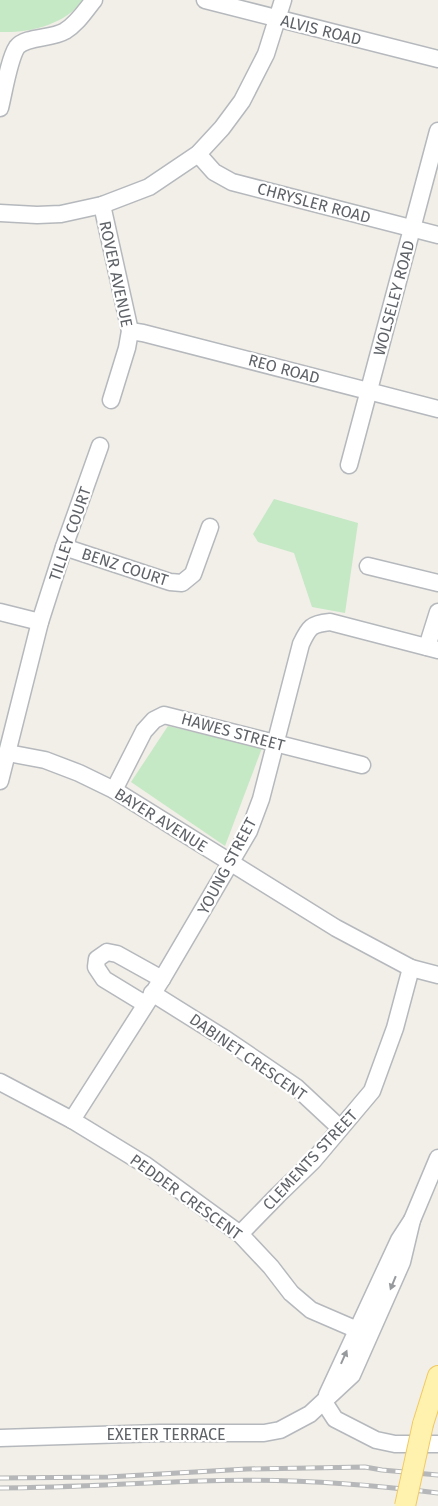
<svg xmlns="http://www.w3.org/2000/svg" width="438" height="1506" font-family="'Fira Sans',sans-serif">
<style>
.park{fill:#c5e8c5}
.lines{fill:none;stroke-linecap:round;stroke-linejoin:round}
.minor-casing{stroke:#b5b8bc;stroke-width:19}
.major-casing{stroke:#f2c960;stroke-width:22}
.minor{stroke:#fff;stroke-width:16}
.major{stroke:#fff2af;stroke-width:20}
.rail-casing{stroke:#b6b7b8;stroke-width:5}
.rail{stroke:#fff;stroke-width:3;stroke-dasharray:9;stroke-linecap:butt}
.major-bridge-casing{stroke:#f2c960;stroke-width:22;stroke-linecap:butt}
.major-bridge{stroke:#fff2af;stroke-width:20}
.oneway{fill:#979a9d}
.labels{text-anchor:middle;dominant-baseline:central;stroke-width:4.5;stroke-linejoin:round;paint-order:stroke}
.street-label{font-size:16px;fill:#5f6368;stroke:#fff}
</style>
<rect width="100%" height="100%" fill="#f1efe8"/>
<!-- park -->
<g class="park">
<path d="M0 0H83C65 25 29 33 0 32Z"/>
<path d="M274 499 358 523 345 613 312 607 294 553 258 542 253 534Z"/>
<path d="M168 726 262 748 225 846 131 782Z"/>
</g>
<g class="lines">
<!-- minor casing -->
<g class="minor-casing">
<g id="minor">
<path d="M205 0 438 59"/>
<path d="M0 108C4 92 9 59 17 47 26 36 52 39 65 31 77 24 85 11 94 0"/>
<path d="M198 154 214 172 232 182 438 235"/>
<path d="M102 205 130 331 127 348 111 400"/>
<path d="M0 213 37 215 61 214 102 205 149 187 198 154 222 128 242 101 266 54 283 0"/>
<path d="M130 331 143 333 438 409"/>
<path d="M349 465 438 131"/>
<path d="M64 547 170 582 182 583 193 574 210 527"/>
<path d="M368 566 438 583"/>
<path d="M0 612 40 622"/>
<path d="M427 647 438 612"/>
<path d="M8 753 45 760 79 773 114 790 336 928 411 968 438 975"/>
<path d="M0 781 40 622 64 547 100 446"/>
<path d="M114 790 144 731 154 720 164 715 362 765"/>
<path d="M152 993 227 1040 296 1087 340 1128"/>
<path d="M145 1004 104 979 96 967 97 959 107 952 117 954 162 979"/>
<path d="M0 1082 72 1120 144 1164 240 1234 271 1267 291 1293 311 1310 369 1335"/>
<path d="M72 1120 162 979 249 831 261 799 301 644C309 627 311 624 330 622L438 650"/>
<path d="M240 1234 278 1195 313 1161 372 1091 395 1028 411 968"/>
<path d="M327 1395 399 1240 412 1220 438 1158"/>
<path d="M324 1402 335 1419 376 1440 395 1444H438"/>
<path d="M0 1438 160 1433H264L280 1430 310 1414 352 1375 402 1262 412 1220"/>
</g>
</g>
<!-- major casing -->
<g class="major-casing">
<path id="major" d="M423 1424 438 1376"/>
</g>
<!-- minor -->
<use href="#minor" class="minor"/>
<!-- major -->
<use href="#major" class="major"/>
<!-- rail casing -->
<g class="rail-casing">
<g id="rail">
<path d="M0 1478 108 1477 247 1469 365 1467 382 1470 438 1475"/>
<path d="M0 1488C67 1488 133 1483 200 1481 280 1478 359 1483 438 1493"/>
</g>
</g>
<!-- rail -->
<use href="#rail" class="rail"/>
<!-- major-bridge casing -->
<g class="major-bridge-casing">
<path id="major-bridge" d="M405 1506 423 1424"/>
</g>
<!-- major-bridge -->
<use href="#major-bridge" class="major-bridge"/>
</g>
<!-- one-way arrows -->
<defs><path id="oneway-solid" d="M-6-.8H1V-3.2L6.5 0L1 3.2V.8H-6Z" transform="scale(1.25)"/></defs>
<g class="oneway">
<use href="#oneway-solid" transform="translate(393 1283) rotate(112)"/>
<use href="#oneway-solid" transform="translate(344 1357) rotate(-66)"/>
</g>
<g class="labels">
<!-- street labels -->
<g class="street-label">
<text transform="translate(321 30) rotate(14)">ALVIS ROAD</text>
<text transform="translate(314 203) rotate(15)">CHRYSLER ROAD</text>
<text transform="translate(116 274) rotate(78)">ROVER AVENUE</text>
<text transform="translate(394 298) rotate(-75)">WOLSELEY ROAD</text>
<text transform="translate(284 369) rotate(15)">REO ROAD</text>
<text transform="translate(70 534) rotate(-71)">TILLEY COURT</text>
<text transform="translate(125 567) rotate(18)">BENZ COURT</text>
<text transform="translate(233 732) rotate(15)">HAWES STREET</text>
<text transform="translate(161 820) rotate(32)">BAYER AVENUE</text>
<text transform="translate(227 866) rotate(-62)">YOUNG STREET</text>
<text transform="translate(248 1057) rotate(35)">DABINET CRESCENT</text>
<text transform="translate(310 1160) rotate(-47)">CLEMENTS STREET</text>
<text transform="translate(186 1197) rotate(36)">PEDDER CRESCENT</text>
<text x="166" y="1434">EXETER TERRACE</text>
</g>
</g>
</svg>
